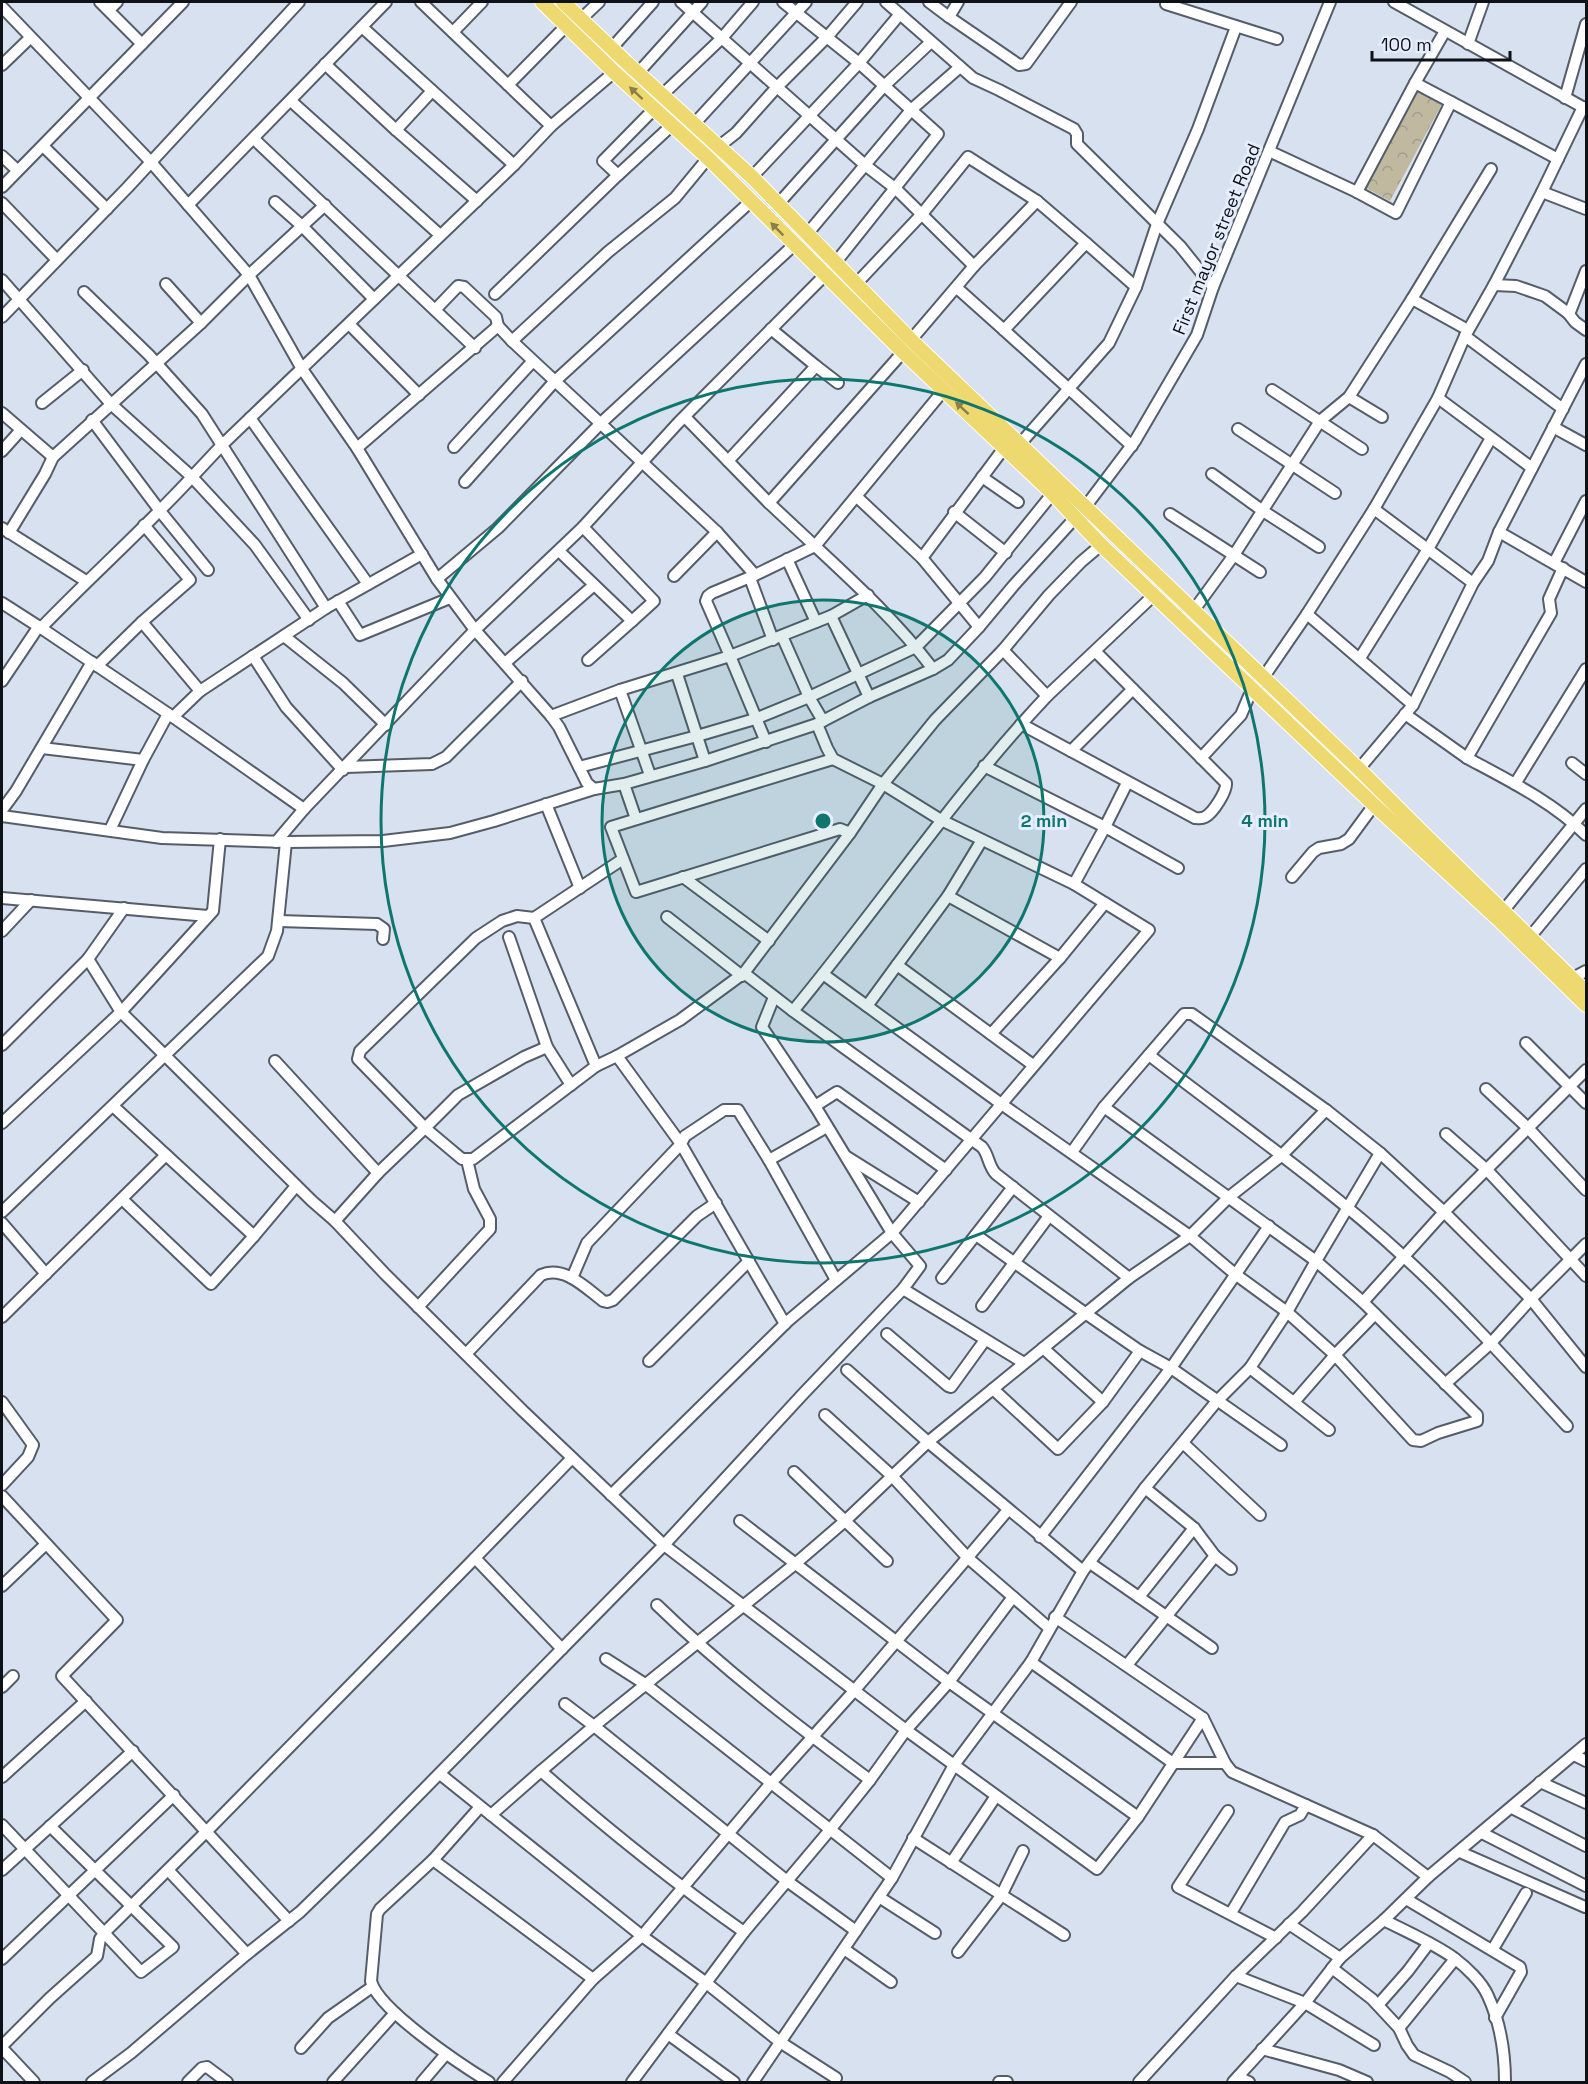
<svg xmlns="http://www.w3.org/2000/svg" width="1588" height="2084" font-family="'Space Grotesk',sans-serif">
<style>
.park{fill:url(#park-crowns)}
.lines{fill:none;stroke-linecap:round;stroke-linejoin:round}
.minor-casing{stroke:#555d69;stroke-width:14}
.major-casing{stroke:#fff;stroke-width:16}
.minor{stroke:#fff;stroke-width:10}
.major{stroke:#eed970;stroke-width:14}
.oneway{fill:#897f48}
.ring{fill:none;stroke:#0f766e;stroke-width:3}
.labels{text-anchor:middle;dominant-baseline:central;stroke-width:6;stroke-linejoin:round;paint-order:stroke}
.street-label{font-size:18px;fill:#0e1116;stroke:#e6eefd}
.centre{fill:#0f766e;stroke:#e6eefd;stroke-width:3}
.ring-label{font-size:18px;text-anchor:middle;font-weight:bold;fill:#0f766e;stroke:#e6eefd;stroke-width:6;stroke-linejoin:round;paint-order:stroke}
</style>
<defs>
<pattern id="park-crowns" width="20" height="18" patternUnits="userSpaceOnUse" patternTransform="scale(1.5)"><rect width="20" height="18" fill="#c0b99f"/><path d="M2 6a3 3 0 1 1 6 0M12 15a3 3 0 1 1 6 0" fill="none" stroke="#a49e88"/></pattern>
</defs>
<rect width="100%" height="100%" fill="#d8e1f0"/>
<!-- park -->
<path class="park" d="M1416 90 1442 104 1390 201 1364 187Z"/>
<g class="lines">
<!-- minor casing -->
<g class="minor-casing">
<g id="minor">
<path d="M100 2 142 44"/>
<path d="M421 2 551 126"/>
<path d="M681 2 865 165 896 189 974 266"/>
<path d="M783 2 859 63 938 134 836 262 821 271"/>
<path d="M886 2 973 78 999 90 1074 129 1077 134V144L1180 246 1213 287"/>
<path d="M929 2 949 17 958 2"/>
<path d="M1394 2 1586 109"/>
<path d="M1166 4 1277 39"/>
<path d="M2 7 150 161 249 275 302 369 357 448 437 579 475 630 551 716 559 727 587 783 594 789"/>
<path d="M109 10 117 2"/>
<path d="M949 17 1019 65 1026 64 1071 2"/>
<path d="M580 20 599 2"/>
<path d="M362 27 514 165"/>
<path d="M453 32 482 2"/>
<path d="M1468 44 1483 2"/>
<path d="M611 49 653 2"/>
<path d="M325 64 396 130 477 201"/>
<path d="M2 65 30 38"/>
<path d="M638 73 702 2"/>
<path d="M1415 83 1445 31"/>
<path d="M508 85 566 26"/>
<path d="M662 95 722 38 753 2"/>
<path d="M1565 98 1586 24"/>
<path d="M291 101 440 235"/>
<path d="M695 123 806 2"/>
<path d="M396 130 432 91"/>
<path d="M254 139 475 348"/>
<path d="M43 146 107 209"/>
<path d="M718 147 736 133 777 87 828 36 857 2"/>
<path d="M1269 151 1357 192 1396 213 1451 102 1558 159"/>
<path d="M2 156 17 170"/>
<path d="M618 175 671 126"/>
<path d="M752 177 859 63 900 14"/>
<path d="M2 187 183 2"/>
<path d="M1357 192 1415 83 1451 102"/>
<path d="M1542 192 1586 209"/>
<path d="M275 202 302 226 374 299"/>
<path d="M2 203 56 259"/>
<path d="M779 203 884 86 931 42"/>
<path d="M188 205 386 2"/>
<path d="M808 233 912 109 960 67"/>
<path d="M1086 243 1136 287"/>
<path d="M2 280 111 404 192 477 222 445 514 165 551 126 626 62"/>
<path d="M166 284 201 323 249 275 325 205"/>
<path d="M856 284 922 214 968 157 1037 201"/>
<path d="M1494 285 1516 286 1545 296 1568 313 1570 312 1586 271"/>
<path d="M84 292 149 355 202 414 326 608"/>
<path d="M495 294 618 175 603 161 654 109"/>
<path d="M1412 299 1491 169"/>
<path d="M435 310 458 286 464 287 496 317 498 326"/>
<path d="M1568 313 1575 322 1586 330"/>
<path d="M2 317 128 187 299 2"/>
<path d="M349 324 419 395"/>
<path d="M771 329 816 366"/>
<path d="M1004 330 1132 446"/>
<path d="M1465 336 1563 409"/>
<path d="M911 340 974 266 1037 201 1086 243 1004 330 957 288"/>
<path d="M512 341 717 532 755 575"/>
<path d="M903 352 769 503 815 546 943 391"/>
<path d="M1586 364 1499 532 1586 582"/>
<path d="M1272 390 1362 449"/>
<path d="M1349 397 1382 417"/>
<path d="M1438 398 1532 468"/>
<path d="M42 403 83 370"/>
<path d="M2 413 53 457"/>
<path d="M685 417 728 461 816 366 838 383"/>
<path d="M250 418 368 584"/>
<path d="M92 420 160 511 208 570"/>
<path d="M1553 427 1586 445"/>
<path d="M1238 429 1335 493"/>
<path d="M1020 444 1109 343 1136 287 1157 224 1198 129 1236 27"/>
<path d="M454 447 532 362"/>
<path d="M357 448 498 326 512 341 608 252 675 198 708 158"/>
<path d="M2 451 20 431"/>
<path d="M728 461 769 503"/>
<path d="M1212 474 1263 511 1319 547"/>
<path d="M982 477 1018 502"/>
<path d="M465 482 554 382 750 202"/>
<path d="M857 497 922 558 979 627"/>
<path d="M1374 509 1438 398 1465 336 1494 285 1542 192 1583 107"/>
<path d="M954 512 1006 553"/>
<path d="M1170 514 1260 572"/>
<path d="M2 528 86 581"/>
<path d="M9 533 45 474 53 457 201 323"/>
<path d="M559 551 632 621 654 601 583 527"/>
<path d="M922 558 1004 448"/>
<path d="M787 559 816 622"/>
<path d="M1554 563 1586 501"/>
<path d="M674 576 717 532"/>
<path d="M750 578 773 640"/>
<path d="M437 579 498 528 601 423 794 245"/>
<path d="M868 595 831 616 730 656 706 601 708 596 712 593 755 575 815 546C857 585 898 623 933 669"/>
<path d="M338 601 360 635 450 598"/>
<path d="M2 603 41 628C90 577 144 529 192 477L255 545 309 620"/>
<path d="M1194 610 1234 555 1320 421 1349 397 1412 299 1468 330"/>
<path d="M1307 614 1374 509 1473 583"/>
<path d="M831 616 869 697"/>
<path d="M142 622 200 691 173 717"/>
<path d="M41 628 173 717 304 809 475 630 583 527 678 423 825 275"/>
<path d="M284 636 343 683 386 725"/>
<path d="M782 636 809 697 823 721"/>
<path d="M1003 650 1047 696 1154 595"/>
<path d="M1096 652 1226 783C1227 791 1213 813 1205 817 1201 819 1200 818 1195 818L1071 751 1133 689"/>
<path d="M253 656 286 707 343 770"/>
<path d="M1360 658 1428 549 1491 438"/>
<path d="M588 660 632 621"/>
<path d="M505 663 594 585"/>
<path d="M97 666 142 622 190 580 144 525"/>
<path d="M677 674 705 761"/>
<path d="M2 681 39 626"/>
<path d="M200 691 326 608 422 554"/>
<path d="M1405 714 1467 758 1551 613 1549 599 1563 568"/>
<path d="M551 716 620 690"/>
<path d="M817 724 827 748 833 759 883 784 941 820 1074 884"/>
<path d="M1021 724 1071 751"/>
<path d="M42 748 143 760"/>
<path d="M1201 758 1241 715 1252 689 1263 678 1307 614 1413 705"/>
<path d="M1467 758C1508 780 1553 802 1586 835"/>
<path d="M833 759 611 827 636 892 840 829 850 833"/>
<path d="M1572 763 1586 774"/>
<path d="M984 766 1105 827 1127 783"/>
<path d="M346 767 432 764 446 757 522 681"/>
<path d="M579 767 697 736 755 719 809 697 916 647 985 577 1057 488"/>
<path d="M1359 769 1413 705 1473 583 1488 561 1499 532"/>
<path d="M650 775 620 690 730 656 766 742"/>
<path d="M624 784 636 819"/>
<path d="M1515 784 1586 669"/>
<path d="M546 804 580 888"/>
<path d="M2 810 16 791 92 662"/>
<path d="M2 816 162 838 286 842 383 841 450 833 494 821 594 789 624 784 705 761 817 724 869 697 933 669 948 660 979 627 1014 585 1086 506 1135 441 1197 335 1213 287 1330 2"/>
<path d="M110 830 143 760 168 714"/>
<path d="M276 842 304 809"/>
<path d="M683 877 769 941"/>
<path d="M1292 877 1313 852 1319 848 1341 844 1349 839 1374 805"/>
<path d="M948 896 982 840"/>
<path d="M2 898 208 916"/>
<path d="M1504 910 1586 809"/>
<path d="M667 917 742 976"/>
<path d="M279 921 377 924 384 929 383 939"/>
<path d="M2 931 31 900"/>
<path d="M509 937 547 1047 571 1085"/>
<path d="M1530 937 1586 869"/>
<path d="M88 959 121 1012 312 1201 335 1221 385 1274 523 1411 664 1545 906 1730 1097 1869 1138 1817 1203 1718"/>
<path d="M744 973 793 1011C879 907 954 795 1047 696"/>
<path d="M823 974 1000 1103 1190 1236 1235 1274 1287 1312 1335 1355 1413 1440 1421 1441 1438 1433 1477 1421V1415L1363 1302"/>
<path d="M1573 978 1586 971"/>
<path d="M774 997 762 1027 815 1106 837 1092 946 1170"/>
<path d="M867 1006 897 965"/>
<path d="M793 1011 982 1147C989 1155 988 1166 996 1174L1129 1278"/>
<path d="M991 1034 1060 958 1105 903"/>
<path d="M1526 1043 1586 1103"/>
<path d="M2 1045 88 959 124 908"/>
<path d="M547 1047 524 1057 458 1095 425 1128 462 1159H473L596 1066 617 1056 680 1020 744 973 850 833 883 784 935 720 1003 650 1049 595 1081 562 1101 545"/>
<path d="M1149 1055C1234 1121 1324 1183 1403 1256 1461 1309 1514 1368 1567 1426"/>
<path d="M275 1061 378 1173"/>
<path d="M1033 1065 897 965 948 896 1060 958"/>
<path d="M596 1066 534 918 623 859"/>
<path d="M1486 1089 1528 1128 1586 1070"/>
<path d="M113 1106 254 1236 296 1186"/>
<path d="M2 1123 121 1012 213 911 220 839"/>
<path d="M1446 1134 1487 1170 1586 1276"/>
<path d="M1072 1152 1104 1107 1184 1014H1192L1326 1110 1380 1153"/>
<path d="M847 1157 919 1202"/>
<path d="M769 1160 827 1127"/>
<path d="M1586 1190 1528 1128 1444 1212 1363 1302 1316 1261 1380 1153 1444 1212 1531 1299 1586 1367"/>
<path d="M122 1199 211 1284 254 1236"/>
<path d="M2 1212 268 956 277 931 286 842"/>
<path d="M335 1221 378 1173 425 1128 358 1059 360 1051 476 938 502 921 517 916 534 918"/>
<path d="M2 1223 46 1274"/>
<path d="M976 1235 1085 1313 1140 1351 1171 1368 1281 1445"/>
<path d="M572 1278 587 1243 681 1144 617 1056"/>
<path d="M942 1278 1013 1187"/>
<path d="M903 1289 1024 1363"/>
<path d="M982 1306 1049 1216"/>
<path d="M418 1307 490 1229V1219L474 1189 467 1160"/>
<path d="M2 1317 166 1155"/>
<path d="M785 1324 681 1144 685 1136 724 1110H738L769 1160 836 1280"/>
<path d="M887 1334 948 1386 951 1387 985 1340"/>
<path d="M1043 1348 1103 1402"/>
<path d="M466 1354 541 1275C564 1265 586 1288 603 1301L607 1302 613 1300 697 1216 716 1203"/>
<path d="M649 1361 749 1261"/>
<path d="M1250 1368 1329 1430"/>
<path d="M847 1370 928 1442 1083 1571"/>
<path d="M1445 1384 1491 1343 1531 1299 1586 1244"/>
<path d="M993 1389 1058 1449 1103 1402 1140 1351"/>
<path d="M1295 1401 1335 1355 1375 1314"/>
<path d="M2 1402 33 1445 28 1457 2 1485"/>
<path d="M825 1415 892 1476 968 1558 1049 1628"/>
<path d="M1183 1443 1260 1515"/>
<path d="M794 1472 887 1561"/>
<path d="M1145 1488 1194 1528 1215 1556 1231 1569"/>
<path d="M611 1495 788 1321 892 1233 815 1106"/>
<path d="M2 1496 117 1620 62 1676 289 1921"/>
<path d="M740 1521 949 1682 1138 1817"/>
<path d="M1040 1537 1171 1368 1269 1226"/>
<path d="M1090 1563 1212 1648"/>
<path d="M2 1586 46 1544"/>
<path d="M1139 1597 1194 1528"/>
<path d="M657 1605C723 1669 796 1725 870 1780"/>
<path d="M1055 1617 1203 1718 1225 1763 1232 1772 1373 1835 1428 1877"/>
<path d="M562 1649 475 1558 572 1458"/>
<path d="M606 1659 645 1684 892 1878"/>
<path d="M1031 1662 1173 1763H1225"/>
<path d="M1127 1665 1215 1556"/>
<path d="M2 1687 13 1676"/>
<path d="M1574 1755 1586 1761"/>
<path d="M541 1771 594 1726 565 1704"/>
<path d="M440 1774 642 1936 705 1982 780 2042 836 2078"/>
<path d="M2 1777 86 1701"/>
<path d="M1540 1782 1586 1803"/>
<path d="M480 1807 433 1860 593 1979"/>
<path d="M1512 1808 1586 1846"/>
<path d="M1228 1811 1178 1887 1276 1938"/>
<path d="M491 1815 541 1771C606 1828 673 1882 744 1932"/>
<path d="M2 1825 141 1972 173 1947 50 1826"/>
<path d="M1482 1833 1586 1886"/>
<path d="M913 1838 1064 1935"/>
<path d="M1460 1852 1585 1907"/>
<path d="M433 1860 380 1909 377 1914 371 1981C378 2010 463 2066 489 2082"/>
<path d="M951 1863 996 1796"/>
<path d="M2 1870 133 1751"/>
<path d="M168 1870 247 1954"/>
<path d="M879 1897 935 1933"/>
<path d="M1406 1899 1520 1967 1521 1972 1495 2018"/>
<path d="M1231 1913 1285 1822 1300 1815 1306 1805"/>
<path d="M1384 1920C1407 1932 1433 1943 1454 1958 1466 1967 1482 1982 1488 1996 1500 2022 1505 2054 1505 2082"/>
<path d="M1289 1924 1340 1958"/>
<path d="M856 1931 787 1881 594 1726 795 1564 845 1521 928 1442 1129 1278 1190 1236 1229 1197 1281 1156 1326 1110"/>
<path d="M844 1949 891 1982"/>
<path d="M1493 1949 1526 1893"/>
<path d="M958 1952 1001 1896 1023 1851"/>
<path d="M2 1959 174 1795"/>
<path d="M1332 1968 1372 1999 1399 2028 1407 2045 1414 2055 1450 2072 1465 2082"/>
<path d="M1236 1976 1305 2003 1374 2045"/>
<path d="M1378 2005 1408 1971 1429 1943"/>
<path d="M1399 2028 1455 1959"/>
<path d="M668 2034 734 2082"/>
<path d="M2 2046 50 1998 97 1956 100 1939 104 1933 207 1831 475 1558"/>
<path d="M2 2048 34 2082"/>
<path d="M301 2048 328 2018 372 1987"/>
<path d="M1262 2049 1339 2070 1367 2082"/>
<path d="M1238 2077 1249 2082"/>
<path d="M92 2082 131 2053 247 1954 300 1912 376 1838 664 1545 802 1395 903 1289 920 1266 892 1233 1149 930 1074 884 1105 827 1178 868"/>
<path d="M188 2082 202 2068 207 2067 227 2082"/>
<path d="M333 2082 395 2013"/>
<path d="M422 2082 446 2054"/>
<path d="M503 2082 593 1979 642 1936 771 1783 854 1691 1008 1510"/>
<path d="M632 2082 744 1932 829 1831 870 1780 906 1730 949 1682 1013 1597"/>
<path d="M753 2082 892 1878 954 1765 1031 1662 1083 1571 1145 1488 1217 1401 1250 1368 1287 1312 1316 1261 1104 1107"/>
<path d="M999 2082H1007"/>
<path d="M1139 2082 1236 1976 1302 1912 1373 1835"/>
<path d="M1233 2082 1305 2003 1340 1958 1384 1920 1428 1877 1586 1744"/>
</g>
</g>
<!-- major casing -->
<g class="major-casing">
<g id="major">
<path d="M542 2 615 73 708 158 903 352 1052 493 1101 545 1374 805 1497 918 1586 1005"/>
<path d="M563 2 626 62 752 177 911 340 1359 769 1424 834 1586 992"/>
</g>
</g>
<!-- minor -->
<use href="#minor" class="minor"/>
<!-- major -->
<use href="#major" class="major"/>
</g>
<!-- one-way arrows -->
<defs><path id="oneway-solid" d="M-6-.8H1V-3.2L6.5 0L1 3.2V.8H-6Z" transform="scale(1.5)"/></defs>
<g class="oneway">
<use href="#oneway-solid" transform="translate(636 93) rotate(-137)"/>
<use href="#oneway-solid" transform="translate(777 229) rotate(-135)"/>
<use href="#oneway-solid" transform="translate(962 408) rotate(-137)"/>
</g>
<!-- distance rings -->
<circle cx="823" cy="821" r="221" fill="#0f766e" fill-opacity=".12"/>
<g class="ring">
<circle cx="823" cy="821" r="221"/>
<circle cx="823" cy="821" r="442"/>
</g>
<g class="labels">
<!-- street labels -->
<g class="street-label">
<text transform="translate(1216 239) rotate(-68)">First mayor street Road</text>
</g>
</g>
<circle cx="823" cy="821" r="9" class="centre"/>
<g class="ring-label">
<text x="1044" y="827">2 min</text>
<text x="1265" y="827">4 min</text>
</g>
<!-- border -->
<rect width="1588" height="2084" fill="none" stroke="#0e1116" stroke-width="6"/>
<!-- scale -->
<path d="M1372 51v9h138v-9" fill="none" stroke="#0e1116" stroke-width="3"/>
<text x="1381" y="51" font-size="18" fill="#0e1116" stroke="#e6eefd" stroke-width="4.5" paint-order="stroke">100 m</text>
</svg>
